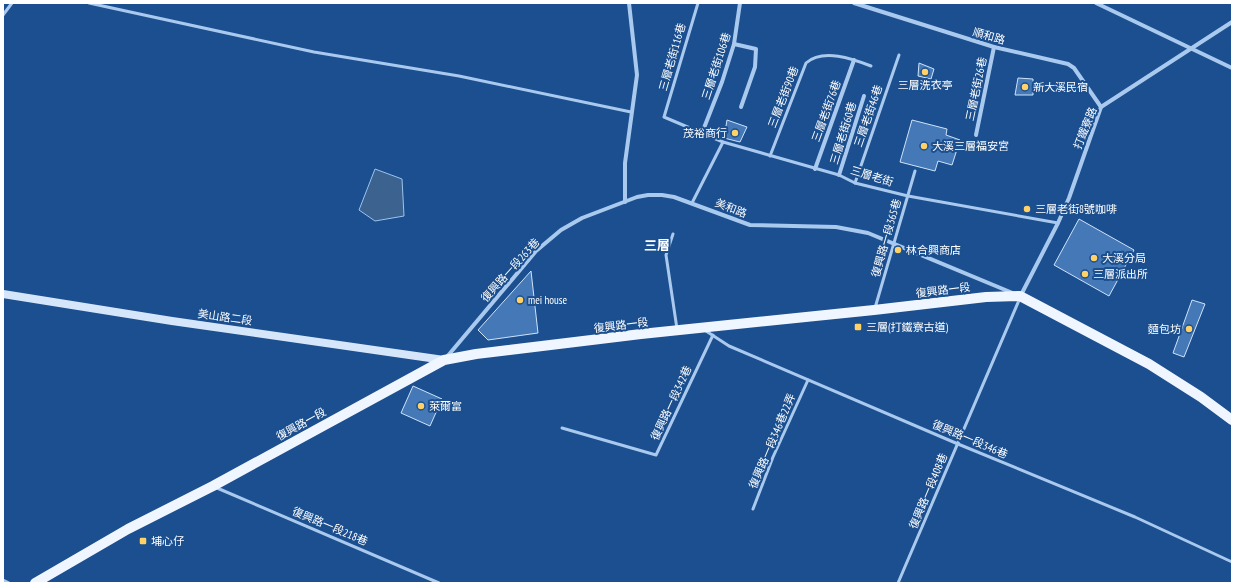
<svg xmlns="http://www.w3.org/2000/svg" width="1235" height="586" font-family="'PT Sans Narrow','Noto Sans TC',sans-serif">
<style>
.water{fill:#3c6290;stroke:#9cc4f0}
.building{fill:#4478b7;stroke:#cfe3fa}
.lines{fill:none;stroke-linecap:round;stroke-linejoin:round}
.lane{stroke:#a9c9ee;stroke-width:3}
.street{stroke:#a9c9ee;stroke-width:4}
.secondary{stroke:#d6e6fa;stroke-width:8}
.primary{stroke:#f0f6ff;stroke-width:10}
.poi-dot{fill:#ffd166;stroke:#1b4f8f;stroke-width:1.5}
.labels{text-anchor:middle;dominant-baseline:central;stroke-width:4;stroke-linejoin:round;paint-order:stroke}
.street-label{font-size:11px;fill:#fff;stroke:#1b4f8f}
.poi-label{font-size:11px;fill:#fff;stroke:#1b4f8f;text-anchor:start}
.quarter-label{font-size:13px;font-weight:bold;fill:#fff;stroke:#1b4f8f}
</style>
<rect width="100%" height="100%" fill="#1b4f8f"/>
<!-- water -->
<path class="water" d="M375 169 402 179 404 216 375 221 359 210Z"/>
<!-- building -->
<g class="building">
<path d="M919 63 934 69 931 79 918 76Z"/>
<path d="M1018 78 1033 79V95H1015Z"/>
<path d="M727 120 747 127 740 142 724 138Z"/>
<path d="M912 120 947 129 946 135 960 140 952 165 938 161 935 171 900 162Z"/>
<path d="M1079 219 1134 250 1109 296 1054 265Z"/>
<path d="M531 271 538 333 488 340 478 330Z"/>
<path d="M1192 300 1205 304 1184 357 1173 353Z"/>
<path d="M413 386 442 399 430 426 401 413Z"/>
</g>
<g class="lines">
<!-- lane -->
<g class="lane">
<path d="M89 3 314 52 459 76 631 112"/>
<path d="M698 3 664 117 723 142 839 175 855 183 908 196 1058 223"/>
<path d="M3 15 12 3"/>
<path d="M770 156 806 63C823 48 853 59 871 66"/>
<path d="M855 183 899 55"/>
<path d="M692 203 723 142"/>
<path d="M673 234 666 255 677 329"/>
<path d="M875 308 915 171"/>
<path d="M706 331 729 346 958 444 1135 517 1232 562"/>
<path d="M562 428 656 455 713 335"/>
<path d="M217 488 439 583"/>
<path d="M753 509 773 457 808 380"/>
<path d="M3 580 9 583"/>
<path d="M898 583 1020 298"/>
</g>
<!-- street -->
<g class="street">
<path d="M854 3 994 47 1068 64 1074 68 1101 107"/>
<path d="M1096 3 1232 68"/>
<path d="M734 44 756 49 755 67 741 107"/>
<path d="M702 133 722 82 734 44 740 3"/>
<path d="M976 135 994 47"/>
<path d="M815 169 854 60"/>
<path d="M839 175 864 96"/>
<path d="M625 202V163L637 75 629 3"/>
<path d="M1021 295 1058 223 1069 198 1101 107 1232 22"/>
<path d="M446 358 536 251 561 230 582 218 637 197 648 195H662L674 197 750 225 836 227 868 233 1015 294"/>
</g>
<!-- secondary -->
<path class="secondary" d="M3 294 172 321 444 360"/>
<!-- primary -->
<path class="primary" d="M35 583 128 529 213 486 444 360 476 354 641 334 874 310 986 297 1020 296 1149 364 1201 397 1232 420"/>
</g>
<!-- markers -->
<g class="poi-dot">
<circle cx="925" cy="72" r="4"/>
<circle cx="1025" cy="87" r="4"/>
<circle cx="735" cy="133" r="4"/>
<circle cx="924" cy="146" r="4"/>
<circle cx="1027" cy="209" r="4"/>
<circle cx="898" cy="250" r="4"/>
<circle cx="1094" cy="258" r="4"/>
<circle cx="1085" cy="274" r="4"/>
<circle cx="520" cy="300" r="4"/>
<rect x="854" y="323" width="8" height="8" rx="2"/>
<circle cx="1189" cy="329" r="4"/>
<circle cx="421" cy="406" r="4"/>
<rect x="139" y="537" width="8" height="8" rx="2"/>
</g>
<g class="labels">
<!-- street labels -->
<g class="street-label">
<text transform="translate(989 36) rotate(16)">順和路</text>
<text transform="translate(672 57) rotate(-74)">三層老街116巷</text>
<text transform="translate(716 66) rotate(-72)">三層老街106巷</text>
<text transform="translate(976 89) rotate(-78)">三層老街26巷</text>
<text transform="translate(783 97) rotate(-69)">三層老街90巷</text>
<text transform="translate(826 111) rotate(-70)">三層老街76巷</text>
<text transform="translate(868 116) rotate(-71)">三層老街46巷</text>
<text transform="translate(1085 128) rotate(-68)">打鐵寮路</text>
<text transform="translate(843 133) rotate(-73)">三層老街60巷</text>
<text transform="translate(872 176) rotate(17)">三層老街</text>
<text transform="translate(731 208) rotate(21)">美和路</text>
<text transform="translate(886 238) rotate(-74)">復興路一段365巷</text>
<text transform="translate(510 270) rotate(-48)">復興路一段263巷</text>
<text transform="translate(943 290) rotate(-7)">復興路一段</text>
<text transform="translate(225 317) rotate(8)">美山路二段</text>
<text transform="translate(621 325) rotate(-7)">復興路一段</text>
<text transform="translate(671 403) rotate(-65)">復興路一段342巷</text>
<text transform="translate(301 424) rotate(-29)">復興路一段</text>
<text transform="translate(970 439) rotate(23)">復興路一段346巷</text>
<text transform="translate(772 441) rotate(-67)">復興路一段346巷22弄</text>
<text transform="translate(928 491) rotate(-67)">復興路一段408巷</text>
<text transform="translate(330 526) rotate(23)">復興路一段218巷</text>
</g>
<!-- poi labels -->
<g class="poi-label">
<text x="925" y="85" text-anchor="middle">三層洗衣亭</text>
<text x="1033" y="87">新大溪民宿</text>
<text x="727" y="133" text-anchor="end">茂裕商行</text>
<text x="932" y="146">大溪三層福安宮</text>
<text x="1035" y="209">三層老街8號咖啡</text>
<text x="906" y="250">林合興商店</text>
<text x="1102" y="258">大溪分局</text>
<text x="1093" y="274">三層派出所</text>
<text x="528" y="300">mei house</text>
<text x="866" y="327">三層(打鐵寮古道)</text>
<text x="1181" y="329" text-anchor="end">麵包坊</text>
<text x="429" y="406">萊爾富</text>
<text x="151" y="541">埔心仔</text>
</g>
<!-- quarter labels -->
<g class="quarter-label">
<text x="657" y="245">三層</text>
</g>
</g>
<!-- border -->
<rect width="1235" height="586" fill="none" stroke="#ffffff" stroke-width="8"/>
</svg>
